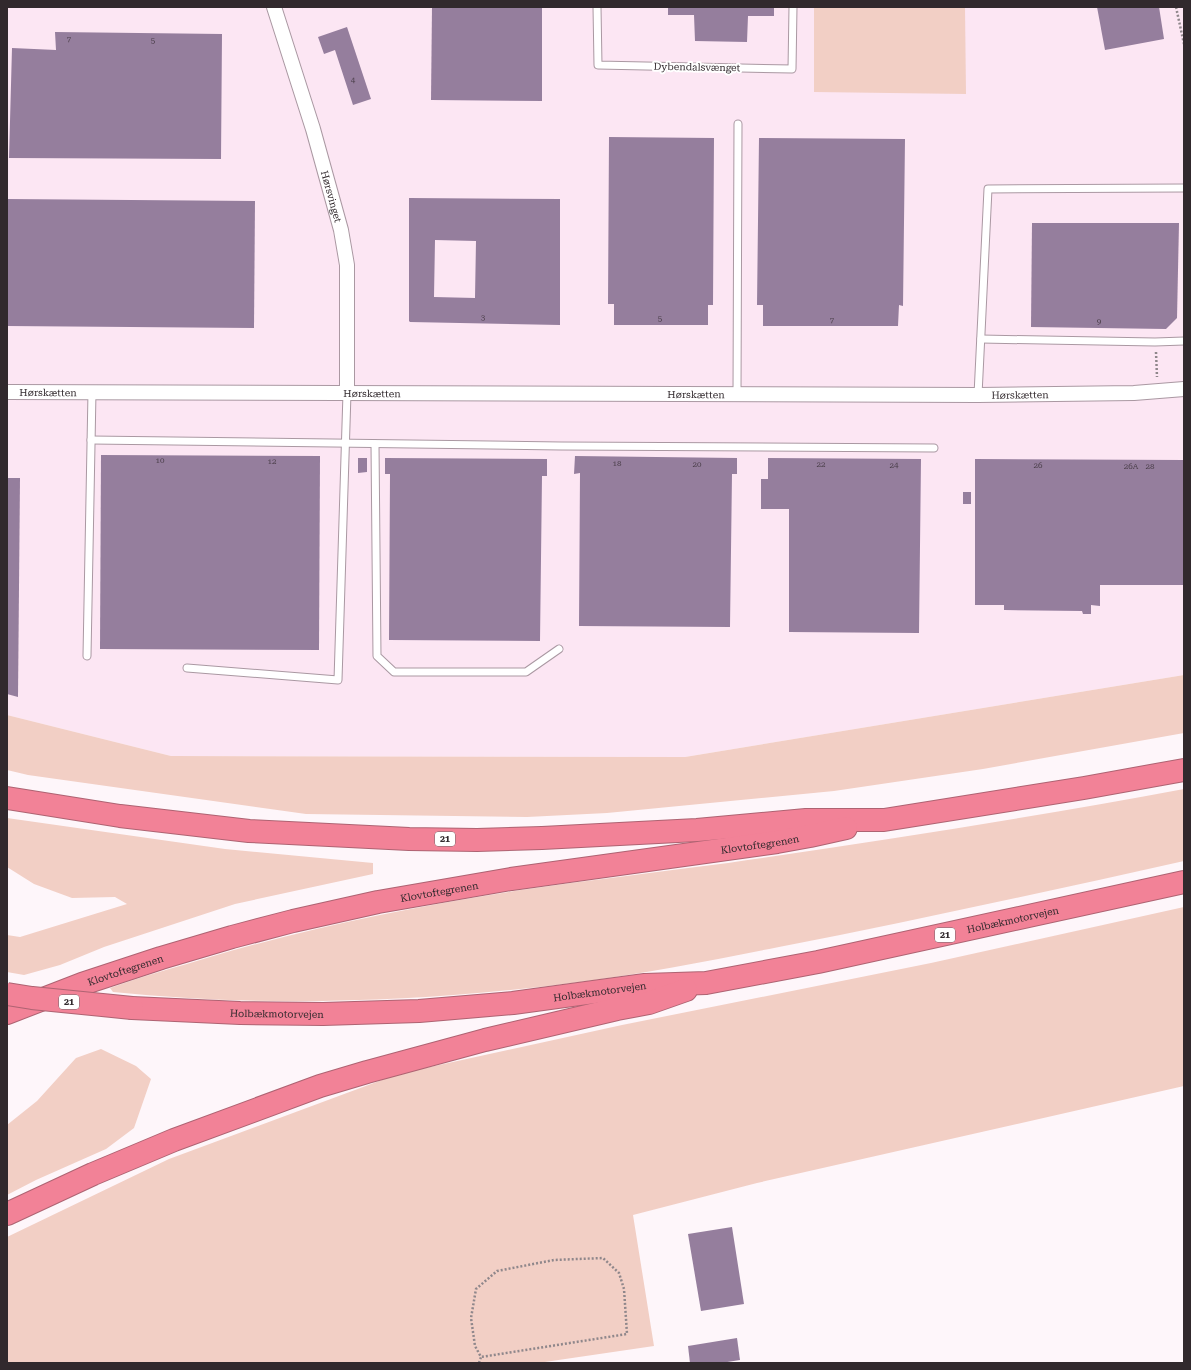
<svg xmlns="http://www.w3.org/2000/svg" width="1191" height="1370" font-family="'Roboto Serif',serif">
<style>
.built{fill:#fce6f3}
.green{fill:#f2cfc5}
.building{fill:#957e9d;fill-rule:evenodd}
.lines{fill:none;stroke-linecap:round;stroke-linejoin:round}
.service-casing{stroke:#aa98a2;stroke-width:9}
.minor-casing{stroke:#aa98a2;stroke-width:16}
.motorway-casing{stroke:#ae6372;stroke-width:24}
.path{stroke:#8f878b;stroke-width:2.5;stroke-dasharray:2 2;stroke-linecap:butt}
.service{stroke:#fff;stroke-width:7}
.minor{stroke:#fff;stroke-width:14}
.motorway{stroke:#f28297;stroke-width:22}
.motorway-bridge-casing{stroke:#ae6372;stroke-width:24;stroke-linecap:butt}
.motorway-bridge{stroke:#f28297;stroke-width:22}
.labels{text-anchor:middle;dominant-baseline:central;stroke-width:4;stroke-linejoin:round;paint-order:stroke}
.number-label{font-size:8px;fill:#4a3e49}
.shield{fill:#fff;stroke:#6f696c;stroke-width:1}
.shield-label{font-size:9px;font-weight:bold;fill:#31292d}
.street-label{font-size:10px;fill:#31292d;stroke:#fff}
</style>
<rect width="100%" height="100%" fill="#fef6fa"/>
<!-- built -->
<path class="built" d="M7 7H1184V675L685 757 171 756 7 715Z"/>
<!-- green -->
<g class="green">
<path d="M814 7H965L966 94 814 92Z"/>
<path d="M1184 675V733L983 769 834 791 607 813 527 817 306 814 28 775 7 770V715L171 756 685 757Z"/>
<path d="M1184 789V861C1049 891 914 921 779 947 713 960 647 973 580 982 426 1002 268 1008 113 992L110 988C143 976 177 967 210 957 312 927 416 906 521 890 590 880 659 872 728 863 881 841 1033 817 1184 789Z"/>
<path d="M7 818 225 849 373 863V874L235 904 104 947 60 965 24 975 7 972V935L20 937 127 904 115 897 72 898 34 884 7 867Z"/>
<path d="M1184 907V1086L757 1183 633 1215 654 1346 538 1363H7V1237L169 1159 398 1074 622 1025 931 963Z"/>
<path d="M101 1049 136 1066 151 1079 134 1128 106 1149 36 1180 7 1195V1125L37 1101 76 1058Z"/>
</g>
<!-- building -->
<g class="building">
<path d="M432 7H542V101L431 100Z"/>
<path d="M668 7H774V16H748L747 42 695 41 694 15H668Z"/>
<path d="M1097 7H1159L1164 39 1105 50Z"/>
<path d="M347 27 371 99 353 105 335 50 324 54 318 37Z"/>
<path d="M55 32 222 34 221 159 9 158 12 48 56 50Z"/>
<path d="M609 137 714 138 713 305H708V325H614V304H608Z"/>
<path d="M759 138 905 139 903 306 899 305 898 326H763V305H757Z"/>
<path d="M409 198 560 199V325L410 322 409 321ZM435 240 476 241 475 298 434 297Z"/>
<path d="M7 199 255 201 254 328 7 326Z"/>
<path d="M1032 223H1179L1177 318 1166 329 1031 327Z"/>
<path d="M101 455 320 456 319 650 100 649Z"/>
<path d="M575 456 737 458V474H732L730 627 579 626 580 473 574 474Z"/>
<path d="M358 458H367V472L358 473Z"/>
<path d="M385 458 547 459V476H542L540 641 389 640 390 474H385Z"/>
<path d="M768 458 921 459 919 633 789 632V509H761V479H768Z"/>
<path d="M975 459 1184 460V585H1100V606L1091 605V614H1083L1082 611 1004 610V605H975Z"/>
<path d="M7 478H20L18 697 7 694Z"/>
<rect x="963" y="492" width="8" height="12"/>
<path d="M732 1227 744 1304 701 1311 688 1234Z"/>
<path d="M737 1338 740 1360 721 1363H690L688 1346Z"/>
</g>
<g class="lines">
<!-- service casing -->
<g class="service-casing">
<g id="service">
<path d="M597 7 598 65 792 69 793 7"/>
<path d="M981 339 1155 342 1184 341"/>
<path d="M737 394 738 124"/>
<path d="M978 395 988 189 1184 188"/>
<path d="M91 440 561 446 934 448"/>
<path d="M375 444 377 656 394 672H526L559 649"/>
<path d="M87 656 92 392"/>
<path d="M187 668 338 680 347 393"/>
</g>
</g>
<!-- minor casing -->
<g class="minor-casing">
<g id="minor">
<path id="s1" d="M274 7 313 129 341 230 347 265V393"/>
<path id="s2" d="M7 392 978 395 1134 393 1184 389"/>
</g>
</g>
<!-- motorway casing -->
<g class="motorway-casing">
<g id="motorway">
<path d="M7 798 120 816 249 831 409 839 477 840 542 838 697 830 806 820H884L1084 788 1184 770"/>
<path id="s3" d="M132 1008 240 1013 323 1014 419 1011 513 1003 645 985 706 983 818 962 1184 882"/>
<path id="s4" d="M7 1013 82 984 161 958 232 937 293 921 378 902 511 879 777 842 810 836 846 828"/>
<path d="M7 1214 93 1174 174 1140 320 1086 367 1072 485 1040 617 1009 649 1003 686 990"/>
</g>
</g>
<!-- path -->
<g class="path">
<path d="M1176 7 1184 44"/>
<path d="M1156 352 1157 377"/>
<path d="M479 1363 481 1357 475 1346 471 1318 476 1289 497 1271 554 1260 603 1258 619 1273 624 1289 627 1334 481 1357"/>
</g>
<!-- service -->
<use href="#service" class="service"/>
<!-- minor -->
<use href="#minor" class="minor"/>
<!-- motorway -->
<use href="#motorway" class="motorway"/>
<!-- motorway-bridge casing -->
<g class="motorway-bridge-casing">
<path id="motorway-bridge" d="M7 994 32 998 132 1008"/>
</g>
<!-- motorway-bridge -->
<use href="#motorway-bridge" class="motorway-bridge"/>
</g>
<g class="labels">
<!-- number labels -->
<g class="number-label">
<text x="69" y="39">7</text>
<text x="153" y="40">5</text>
<text x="353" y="80">4</text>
<text x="483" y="317">3</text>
<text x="660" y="318">5</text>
<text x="832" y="320">7</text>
<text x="1099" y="321">9</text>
<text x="160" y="460">10</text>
<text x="272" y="461">12</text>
<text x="617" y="463">18</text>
<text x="697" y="464">20</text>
<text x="821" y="464">22</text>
<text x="894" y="465">24</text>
<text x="1038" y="465">26</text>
<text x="1131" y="466">26A</text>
<text x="1150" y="466">28</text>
</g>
<!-- shield labels -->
<g class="shield">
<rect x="435" y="832" width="20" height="14" rx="3"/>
<rect x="935" y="928" width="20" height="14" rx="3"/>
<rect x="59" y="995" width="20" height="14" rx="3"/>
</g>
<g class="shield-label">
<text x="445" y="839">21</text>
<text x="945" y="935">21</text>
<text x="69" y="1002">21</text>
</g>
<!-- street labels -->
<g class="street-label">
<text transform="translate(697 67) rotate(1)">Dybendalsvænget</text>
<text stroke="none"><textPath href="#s1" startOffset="198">Hørsvinget</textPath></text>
<text stroke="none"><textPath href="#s2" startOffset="41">Hørskætten</textPath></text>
<text stroke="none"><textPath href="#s2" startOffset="365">Hørskætten</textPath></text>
<text stroke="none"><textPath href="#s2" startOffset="689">Hørskætten</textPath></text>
<text stroke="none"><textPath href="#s2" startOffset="1013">Hørskætten</textPath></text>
<text stroke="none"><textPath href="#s4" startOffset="774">Klovtoftegrenen</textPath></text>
<text stroke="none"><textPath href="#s4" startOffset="450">Klovtoftegrenen</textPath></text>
<text stroke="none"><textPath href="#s3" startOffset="889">Holbækmotorvejen</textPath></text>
<text stroke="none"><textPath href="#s4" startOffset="126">Klovtoftegrenen</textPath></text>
<text stroke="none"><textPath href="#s3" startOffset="469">Holbækmotorvejen</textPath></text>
<text stroke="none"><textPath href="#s3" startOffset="145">Holbækmotorvejen</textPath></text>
</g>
</g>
<!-- border -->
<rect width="1191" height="1370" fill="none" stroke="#31292d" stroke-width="16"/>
</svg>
